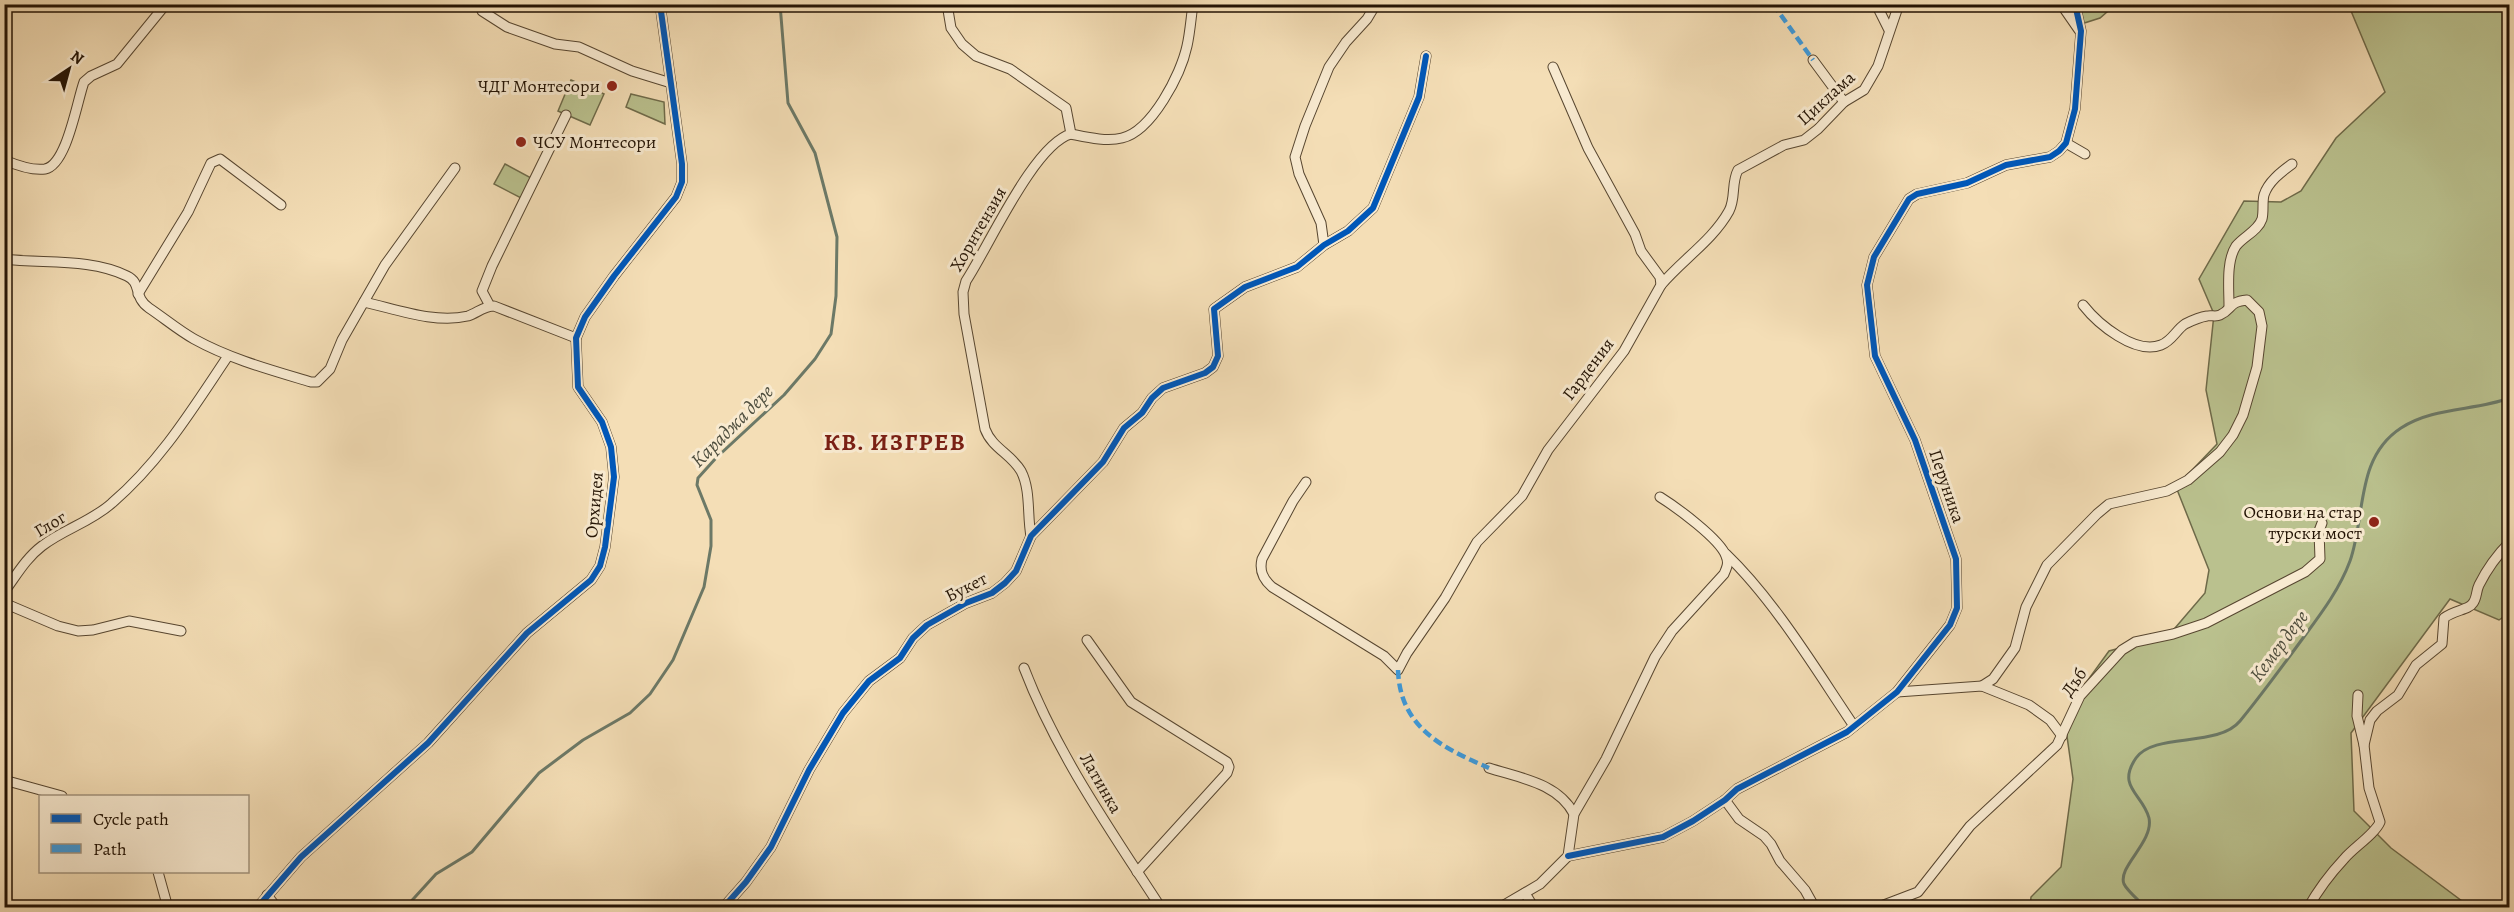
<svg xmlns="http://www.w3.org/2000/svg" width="2514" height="912" font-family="Alegreya,serif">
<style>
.green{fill:#bac18e;stroke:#6e6a49;stroke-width:1.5}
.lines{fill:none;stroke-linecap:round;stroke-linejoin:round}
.stream{stroke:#6c7967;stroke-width:3}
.street-casing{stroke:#574630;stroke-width:11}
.street{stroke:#f8ead0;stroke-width:9}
.quiet{stroke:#3c9add;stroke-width:4.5;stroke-dasharray:9 4.5;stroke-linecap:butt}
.cycleway-casing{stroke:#f8ead0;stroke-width:10}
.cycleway{stroke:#0057b8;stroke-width:6}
.poi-dot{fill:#8f2418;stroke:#f8ead0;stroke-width:2}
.labels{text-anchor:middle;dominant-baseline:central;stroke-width:6;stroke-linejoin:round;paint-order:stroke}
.poi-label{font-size:18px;fill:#231304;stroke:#f8ead0;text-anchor:end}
.street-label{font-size:18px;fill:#231304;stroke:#f8ead0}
.water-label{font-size:20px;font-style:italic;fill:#4e4e3e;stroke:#f8ead0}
.district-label{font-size:24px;font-weight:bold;letter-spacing:1.5px;fill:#7a1f14;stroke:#f8ead0}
</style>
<rect width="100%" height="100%" fill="#f4deb6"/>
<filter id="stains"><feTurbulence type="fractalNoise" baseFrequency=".00333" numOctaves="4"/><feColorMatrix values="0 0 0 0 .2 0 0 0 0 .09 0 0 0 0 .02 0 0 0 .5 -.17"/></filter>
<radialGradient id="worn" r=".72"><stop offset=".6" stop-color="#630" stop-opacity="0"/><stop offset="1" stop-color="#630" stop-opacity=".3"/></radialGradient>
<!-- green -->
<g class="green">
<path d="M2066 5H2115L2100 18 2078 25Z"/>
<path d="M2315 5H2509V613L2499 620 2450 599 2351 733 2354 811 2391 848 2470 907 2030 908 2031 897 2061 867 2073 779 2066 729 2077 695 2109 651 2169 635 2205 593 2209 570 2176 487 2217 444 2206 390 2214 314 2199 279 2244 201 2281 202 2301 191 2336 138 2385 92 2351 11 2329 9Z"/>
<path d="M571 80 604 94 590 125 558 111Z"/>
<path d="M631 94 664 102 665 124 626 107Z"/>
<path d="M505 164 533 179 523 199 494 184Z"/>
</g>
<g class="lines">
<!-- stream -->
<g class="stream">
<path d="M405 908 436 874 472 852 539 773 583 740 630 713 650 694 673 660 704 587 711 546V520L697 485 698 478 716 458 784 395 815 359 831 334 836 296 837 237 815 153 788 103 780 4"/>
<path d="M2146 908C2140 901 2128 892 2124 884 2117 867 2154 842 2149 818 2143 794 2116 787 2136 758 2154 732 2218 748 2240 721 2263 693 2284 664 2306 634 2323 611 2340 588 2350 561 2366 516 2355 458 2401 428 2433 407 2474 411 2510 398"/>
</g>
<!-- street casing -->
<g class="street-casing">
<g id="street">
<path d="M947 4 951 28 962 44 976 56 1010 69 1066 108 1071 134C1034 144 988 248 966 281L963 292 964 314 985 429C992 448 1011 454 1021 471 1031 490 1027 516 1031 536"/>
<path d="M1876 4 1889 30"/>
<path d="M2061 4 2079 30"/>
<path d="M482 11 507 27 555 44 579 47 632 71 671 83"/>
<path d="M1813 60 1844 102"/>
<path d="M1071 134C1086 137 1106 142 1122 138 1152 131 1181 74 1187 46 1190 33 1191 18 1193 4"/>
<path d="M2066 143 2085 154"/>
<path d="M4 160C16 165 32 171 45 169 67 165 77 101 84 82L91 76 117 64 166 4"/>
<path d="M1324 245 1321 223 1299 174 1295 157 1305 126 1329 67 1346 42 1367 19 1376 4"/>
<path d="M4 259C44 264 90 258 127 276 142 283 133 297 149 308 164 318 178 330 194 339 230 359 271 370 311 382H317L330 369 342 340 385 265 455 168"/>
<path d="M1661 285C1682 260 1713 240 1729 211 1736 198 1731 183 1738 170L1784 145 1804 140 1818 129 1844 102 1864 90 1878 66 1899 4"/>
<path d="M138 294 188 212 211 163 220 159 281 205"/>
<path d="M364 302C396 309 435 324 468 316 477 313 484 306 494 306L576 338"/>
<path d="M490 306 482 291 492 266 566 115"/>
<path d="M2229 306C2229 288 2226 261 2236 246 2244 236 2258 231 2262 219 2264 211 2262 203 2264 195 2268 182 2281 172 2292 164"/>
<path d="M1306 482 1293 501 1262 559C1259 571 1263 579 1272 587L1384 656 1398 670 1407 653 1445 598 1477 542 1522 496 1548 450 1624 351 1661 285 1660 277 1641 251 1635 234 1588 148 1553 67"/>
<path d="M1726 554C1775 601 1816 670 1854 726"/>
<path d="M4 592C16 576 26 558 42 546 64 529 91 522 112 503 161 461 193 408 228 356"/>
<path d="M4 603 58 626 78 631 93 630 129 621 181 631"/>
<path d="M1087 640 1131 702 1227 762 1229 767 1227 773 1137 872"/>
<path d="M1024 668C1057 754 1111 831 1161 908"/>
<path d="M1982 686 1993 679 2015 648 2026 607 2047 565 2097 514 2109 504 2167 491 2188 480 2220 452 2233 435 2243 415 2257 367 2262 326 2259 312 2247 300C2228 302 2233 309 2220 315 2216 317 2211 315 2207 316 2200 317 2191 321 2185 324 2176 330 2172 341 2161 345 2135 355 2098 324 2083 305"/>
<path d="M1897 692 1982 686 2029 705 2050 720 2062 736"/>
<path d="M2364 745 2370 720 2377 711 2398 695 2416 665 2442 644 2444 618C2454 610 2469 610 2473 603 2477 598 2476 591 2479 585 2487 569 2497 555 2510 542"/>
<path d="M1489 768C1520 778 1558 783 1574 814"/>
<path d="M4 780 62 796"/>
<path d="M1725 800 1739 819 1764 836 1771 844 1780 861 1805 890 1815 908"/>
<path d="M1568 856 1663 837 1693 821 1725 800 1737 789 1847 732 1897 692 1950 625 1957 608 1956 559 1915 440 1875 356 1867 285 1874 257 1909 199 1917 194 1967 183 2006 165 2050 157 2059 151 2066 143 2075 109 2081 31 2075 4"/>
<path d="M158 872 168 908"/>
<path d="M1525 893 1534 908"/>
<path d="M267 895 277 908"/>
<path d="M257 908 301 857 428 743 527 633 591 580 600 566 605 547 614 477 611 447 602 422 578 387 576 338 585 317 614 276 676 197 682 182V164L660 4"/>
<path d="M723 908 746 882 771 847 809 770 843 713 869 681 900 658 913 638 927 625 966 603 992 593 1005 583 1016 571 1031 536 1103 462 1124 428 1142 413 1152 398 1163 388 1205 373 1213 367 1218 356 1214 309 1245 287 1297 267 1324 245 1348 231 1373 208 1419 97 1426 56"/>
<path d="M1499 908 1540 884 1568 856 1574 814 1606 759 1655 657 1672 631 1724 574C1727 567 1729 563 1726 556 1720 539 1676 507 1660 497"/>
<path d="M1876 908 1918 892 1970 826 2057 745 2080 696 2122 650 2135 642 2173 634 2206 623 2305 572 2320 559 2319 531 2322 523"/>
<path d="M2308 908C2318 890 2330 874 2344 859 2353 848 2375 834 2380 822L2369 788 2364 745 2357 716 2358 695"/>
</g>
</g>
<!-- street -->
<use href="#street" class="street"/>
<!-- quiet -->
<g class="quiet">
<path d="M1773 4 1813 60"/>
<path d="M1398 670C1400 728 1443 748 1489 768"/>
</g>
<!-- cycleway casing -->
<g class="cycleway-casing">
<g id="cycleway">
<path d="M1568 856 1663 837 1693 821 1725 800 1737 789 1847 732 1897 692 1950 625 1957 608 1956 559 1915 440 1875 356 1867 285 1874 257 1909 199 1917 194 1967 183 2006 165 2050 157 2059 151 2066 143 2075 109 2081 31 2075 4"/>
<path d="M257 908 301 857 428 743 527 633 591 580 600 566 605 547 614 477 611 447 602 422 578 387 576 338 585 317 614 276 676 197 682 182V164L660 4"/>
<path d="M723 908 746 882 771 847 809 770 843 713 869 681 900 658 913 638 927 625 966 603 992 593 1005 583 1016 571 1031 536 1103 462 1124 428 1142 413 1152 398 1163 388 1205 373 1213 367 1218 356 1214 309 1245 287 1297 267 1324 245 1348 231 1373 208 1419 97 1426 56"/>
</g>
</g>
<!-- cycleway -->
<use href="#cycleway" class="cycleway"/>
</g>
<!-- markers -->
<g class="poi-dot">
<circle cx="612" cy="86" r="6"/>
<circle cx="521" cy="142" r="6"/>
<circle cx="2374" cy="522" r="6"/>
</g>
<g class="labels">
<!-- poi labels -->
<g class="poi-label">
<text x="600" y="86">ЧДГ Монтесори</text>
<text x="533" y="142" text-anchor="start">ЧСУ Монтесори</text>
<text x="2362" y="512">Основи на стар<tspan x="2362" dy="21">турски мост</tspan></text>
</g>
<!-- street labels -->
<g class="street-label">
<text transform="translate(1826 98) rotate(-42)">Циклама</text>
<text transform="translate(978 229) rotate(-60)">Хорнтензия</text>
<text transform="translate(1588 369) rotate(-53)">Гардения</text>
<text transform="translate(1947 486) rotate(71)">Перуника</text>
<text transform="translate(594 505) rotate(-85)">Орхидея</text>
<text transform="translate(50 524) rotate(-31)">Глог</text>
<text transform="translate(966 587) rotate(-27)">Букет</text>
<text transform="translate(2074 682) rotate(-55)">Дъб</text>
<text transform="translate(1101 783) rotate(60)">Латинка</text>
</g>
<!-- water labels -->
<g class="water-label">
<text transform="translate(732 426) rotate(-45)">Караджа дере</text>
<text transform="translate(2279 646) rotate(-53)">Кемер дере</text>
</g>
<!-- district labels -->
<g class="district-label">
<text x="895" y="442">КВ. ИЗГРЕВ</text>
</g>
</g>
<!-- margin -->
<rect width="2514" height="912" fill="none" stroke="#f4deb6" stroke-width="24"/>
<rect x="6" y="6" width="2502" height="900" fill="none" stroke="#231304" stroke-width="3"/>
<rect x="12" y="12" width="2490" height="888" fill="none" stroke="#231304" stroke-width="1.5"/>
<!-- legend -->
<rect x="39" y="795" width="210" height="78" fill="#f8ead0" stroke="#a3947e" stroke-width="1.5"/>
<rect x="51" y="814" width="30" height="9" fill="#0057b8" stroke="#a3947e" stroke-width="1.5"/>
<text x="93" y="825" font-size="18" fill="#231304">Cycle path</text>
<rect x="51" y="844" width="30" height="9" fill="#3c9add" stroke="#a3947e" stroke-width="1.5"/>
<text x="93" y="855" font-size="18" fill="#231304">Path</text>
<!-- north arrow -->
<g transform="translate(69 69) rotate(36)" stroke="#f8ead0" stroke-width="4.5" paint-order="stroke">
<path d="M0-4.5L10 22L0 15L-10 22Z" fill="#231304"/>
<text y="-9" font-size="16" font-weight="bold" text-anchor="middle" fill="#231304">N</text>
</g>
<rect width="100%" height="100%" filter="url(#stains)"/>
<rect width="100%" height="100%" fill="url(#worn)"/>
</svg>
